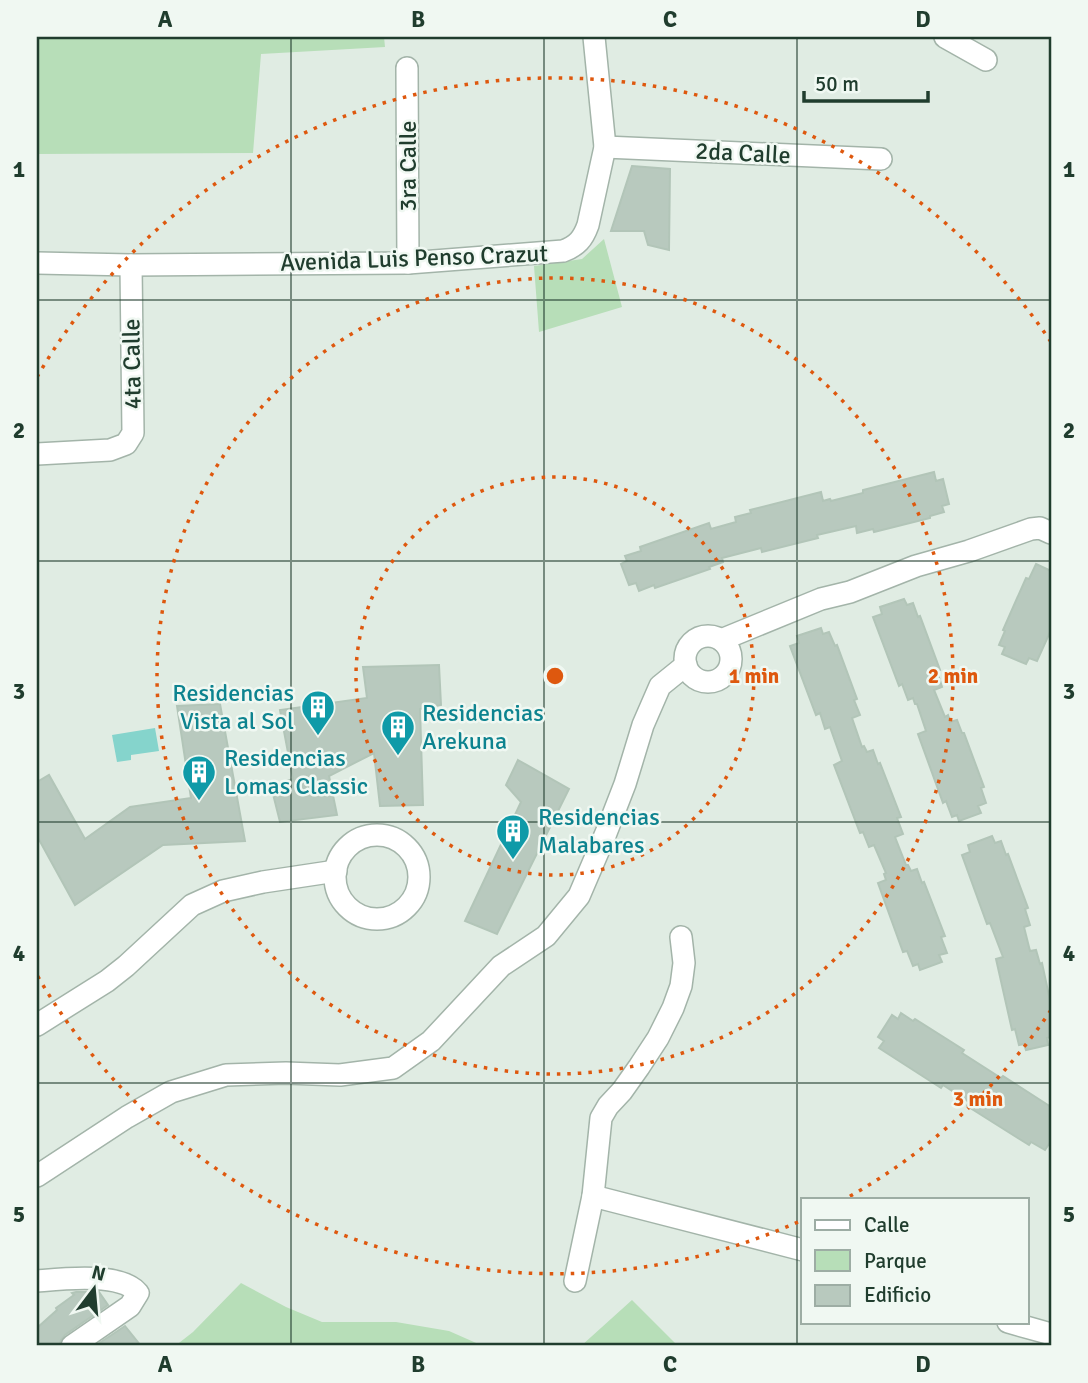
<svg xmlns="http://www.w3.org/2000/svg" width="1088" height="1383" font-family="Signika,sans-serif">
<style>
.green{fill:#b7deb8}
.water{fill:#85d4cc}
.building{fill:#b8c9be;stroke:#b2c5b8;stroke-width:2}
.lines{fill:none;stroke-linecap:round;stroke-linejoin:round}
.minor-casing{stroke:#a3b4a9;stroke-width:24}
.minor{stroke:#fff;stroke-width:21}
.grid{fill:none;stroke:#203d2e;stroke-width:2;stroke-opacity:0.55}
.ring{fill:none;stroke:#de580e;stroke-width:3.5;stroke-dasharray:3.5 7}
.labels{text-anchor:middle;dominant-baseline:central;stroke-width:5;stroke-linejoin:round;paint-order:stroke}
.street-label{font-size:24px;fill:#203d2e;stroke:#f0f8f2}
.culture-label{font-size:24px;fill:#0d838f;stroke:#f0f8f2;text-anchor:start}
.centre{fill:#de580e;stroke:#f0f8f2;stroke-width:3.5}
.ring-label{font-size:21px;text-anchor:middle;font-weight:bold;fill:#de580e;stroke:#f0f8f2;stroke-width:5;stroke-linejoin:round;paint-order:stroke}
.neatline{fill:none;stroke:#203d2e;stroke-width:2.5}
.grid-label{font-size:23px;text-anchor:middle;font-weight:bold;fill:#203d2e}
</style>
<rect width="100%" height="100%" fill="#e0ece3"/>
<!-- green -->
<g class="green">
<path d="M37 37H384L385 47 261 54 253 153 37 154Z"/>
<path d="M604 239 622 307 539 332 534 266 582 259Z"/>
<path d="M241 1283 286 1307 322 1322H396L449 1331 483 1346H175L193 1332Z"/>
<path d="M632 1300 676 1344 694 1346H581Z"/>
</g>
<!-- water -->
<path class="water" d="M155 728 159 751 131 755V760L117 762 112 735Z"/>
<!-- building -->
<g class="building">
<path d="M632 166 670 169 669 250 648 245 644 231H611Z"/>
<path d="M934 472 936 481 943 479 949 504 942 506 944 512 930 516V518L874 532 873 529 857 533 856 526 817 535 818 538 762 552 761 548 722 558 723 562 709 567 710 569 655 588 654 585 639 591 636 583 629 585 621 564 627 561 625 556 641 551 640 547 709 523 711 529 736 522 735 517 751 513 750 510 821 492 823 501 830 499 831 501 863 493V490Z"/>
<path d="M1036 564 1051 571V630L1037 661 1029 658 1026 664 1002 654 1005 647 999 645 1005 631 1003 630 1026 578 1029 579Z"/>
<path d="M904 599 907 605 913 603 918 617 920 616 940 670 937 671 942 687 934 690 945 717 948 715 950 722 957 720 962 733H964L984 787 981 788 986 803 978 806 981 813 959 821 957 815 952 817 946 801 943 803 918 734 926 731 917 704H915L913 698 908 700 902 684 899 686 873 617 882 614 880 607Z"/>
<path d="M821 628 823 634 829 632 835 646 837 645 857 699 854 700 860 715 852 718 862 747 864 746 867 752 873 750 878 764 880 763 901 817 897 818 903 834 895 837 906 865H908L911 871 917 869 922 883 924 882 945 936 941 937 947 953 939 955 942 962 920 970 918 964 913 966 907 951 903 952 878 883 886 880 884 874 886 873 874 845 869 847 863 832 860 833 834 765 842 761 830 727 825 729 820 713 816 715 790 646 799 643 797 636Z"/>
<path d="M439 665 441 705 420 709 423 805 380 806 374 753 329 776 337 815 280 822 271 786 293 779 280 710 367 698 363 667Z"/>
<path d="M220 704 245 841 163 845 75 905 37 836V782L49 775 85 839 130 807 191 798 177 706Z"/>
<path d="M518 760 569 789 497 934 465 921 521 802 506 785Z"/>
<path d="M992 836 995 843 1001 841 1006 855 1008 854 1028 908 1025 909 1030 925 1024 927 1030 951 1036 950 1040 964 1042 963 1051 1005V1037L1047 1038 1048 1045 1026 1050 1024 1044 1019 1045 1015 1029 1012 1030 996 959 1003 957 990 923 987 924 962 855 970 852 968 845Z"/>
<path d="M901 1013 913 1021 915 1019 964 1050 962 1053 1001 1078 1003 1076 1051 1107V1141L1045 1150 1031 1142 1029 1145 967 1106 969 1102 943 1085 941 1088 879 1048 884 1041 878 1037 892 1015 898 1019Z"/>
<path d="M76 1292H99L108 1305 65 1335 61 1340 59 1346H37V1328L57 1310 56 1308 74 1295 72 1293Z"/>
<path d="M125 1326 141 1346H95Z"/>
</g>
<g class="lines">
<!-- minor casing -->
<g class="minor-casing">
<g id="minor">
<path d="M945 37 986 60"/>
<path d="M407 68 408 263"/>
<path d="M605 147 881 159"/>
<path d="M37 263 131 265 408 263 563 251C577 246 583 239 588 225L605 147 594 37"/>
<path d="M37 454 110 450 126 444 133 433 131 265"/>
<circle cx="708" cy="659" r="23"/>
<path d="M721 640 821 599 850 592 916 566 969 551 1031 529 1040 528 1051 533"/>
<circle cx="377" cy="877" r="42"/>
<path d="M37 1025 107 981 126 966 192 905 223 891 263 882 336 871"/>
<path d="M37 1176 127 1117 171 1092 226 1075 286 1073 340 1075 393 1068 431 1041 501 966 546 936 579 896 606 833 625 784 643 725 660 686 686 665"/>
<path d="M593 1196 803 1250"/>
<path d="M37 1281C62 1279 121 1272 138 1293L130 1306 72 1346"/>
<path d="M575 1281 593 1196 601 1118 608 1106 622 1091 639 1067 658 1038 673 1008 681 986 684 963 681 937"/>
<path d="M1008 1322 1051 1334"/>
</g>
</g>
<!-- minor -->
<use href="#minor" class="minor"/>
</g>
<!-- grid -->
<path class="grid" d="M291 37V1346M544 37V1346M797 37V1346M37 300H1051M37 561H1051M37 822H1051M37 1083H1051"/>
<!-- distance rings -->
<g class="ring">
<circle cx="555" cy="676" r="199"/>
<circle cx="555" cy="676" r="398"/>
<path d="M1051 1010A598 598 0 0 1 845 1199M798 1222A598 598 0 0 1 37 975M37 377A598 598 0 0 1 1051 342"/>
</g>
<!-- icons -->
<defs>
<g id="building-pin" transform="scale(1.75)"><path d="M0 17L-7.5 6A9.5 9.5 0 1 1 7.5 6Z" fill="#0f9aa8" stroke="#f0f8f2"/><path d="M-4-6H4V6H1V3H-1V6H-4ZM-2.5-4.3h1.7v1.8h-1.7ZM.8-4.3h1.7v1.8H.8ZM-2.5-1h1.7V.8h-1.7ZM.8-1h1.7V.8H.8Z" fill="#fff"/></g>
</defs>
<g fill-rule="evenodd">
<use href="#building-pin" x="318" y="707"/>
<use href="#building-pin" x="398" y="727"/>
<use href="#building-pin" x="199" y="772"/>
<use href="#building-pin" x="513" y="831"/>
</g>
<g class="labels">
<!-- street labels -->
<g class="street-label">
<text transform="translate(743 153) rotate(3)">2da Calle</text>
<text transform="translate(408 166) rotate(-90)">3ra Calle</text>
<text transform="translate(414 258) rotate(-2)">Avenida Luis Penso Crazut</text>
<text transform="translate(132 364) rotate(-91)">4ta Calle</text>
</g>
<!-- culture labels -->
<g class="culture-label">
<text x="294" y="693" text-anchor="end">Residencias<tspan x="294" dy="28">Vista al Sol</tspan></text>
<text x="422" y="713">Residencias<tspan x="422" dy="28">Arekuna</tspan></text>
<text x="224" y="758">Residencias<tspan x="224" dy="28">Lomas Classic</tspan></text>
<text x="538" y="817">Residencias<tspan x="538" dy="28">Malabares</tspan></text>
</g>
</g>
<circle cx="555" cy="676" r="10" class="centre"/>
<g class="ring-label">
<text x="754" y="683">1 min</text>
<text x="953" y="683">2 min</text>
<text x="978" y="1106">3 min</text>
</g>
<!-- border -->
<rect width="1088" height="1383" fill="none" stroke="#f0f8f2" stroke-width="77"/>
<!-- legend -->
<rect x="801" y="1198" width="228" height="126" fill="#f0f8f2" stroke="#9dada4" stroke-width="2"/>
<rect x="815" y="1220" width="35" height="10" fill="#ffffff" stroke="#9dada4" stroke-width="2"/>
<text x="864" y="1232" font-size="21" fill="#203d2e">Calle</text>
<rect x="815" y="1250" width="35" height="21" fill="#b7deb8" stroke="#9dada4" stroke-width="2"/>
<text x="864" y="1268" font-size="21" fill="#203d2e">Parque</text>
<rect x="815" y="1285" width="35" height="21" fill="#b8c9be" stroke="#9dada4" stroke-width="2"/>
<text x="864" y="1302" font-size="21" fill="#203d2e">Edificio</text>
<!-- north arrow -->
<g transform="translate(94 1289) rotate(16)" stroke="#f0f8f2" stroke-width="5" paint-order="stroke">
<path d="M0-5L12 26L0 18L-12 26Z" fill="#203d2e"/>
<text y="-10" font-size="19" font-weight="bold" text-anchor="middle" fill="#203d2e">N</text>
</g>
<!-- scale -->
<path d="M804 91v10h124v-10" fill="none" stroke="#203d2e" stroke-width="3.5"/>
<text x="815" y="91" font-size="21" fill="#203d2e" stroke="#f0f8f2" stroke-width="5" paint-order="stroke">50 m</text>
<rect x="38" y="38" width="1012" height="1306" class="neatline"/>
<g class="grid-label">
<text x="165" y="27">A</text>
<text x="418" y="27">B</text>
<text x="670" y="27">C</text>
<text x="923" y="27">D</text>
<text x="19" y="177">1</text>
<text x="1069" y="177">1</text>
<text x="19" y="438">2</text>
<text x="1069" y="438">2</text>
<text x="19" y="699">3</text>
<text x="1069" y="699">3</text>
<text x="19" y="961">4</text>
<text x="1069" y="961">4</text>
<text x="19" y="1222">5</text>
<text x="1069" y="1222">5</text>
<text x="165" y="1372">A</text>
<text x="418" y="1372">B</text>
<text x="670" y="1372">C</text>
<text x="923" y="1372">D</text>
</g>
</svg>
